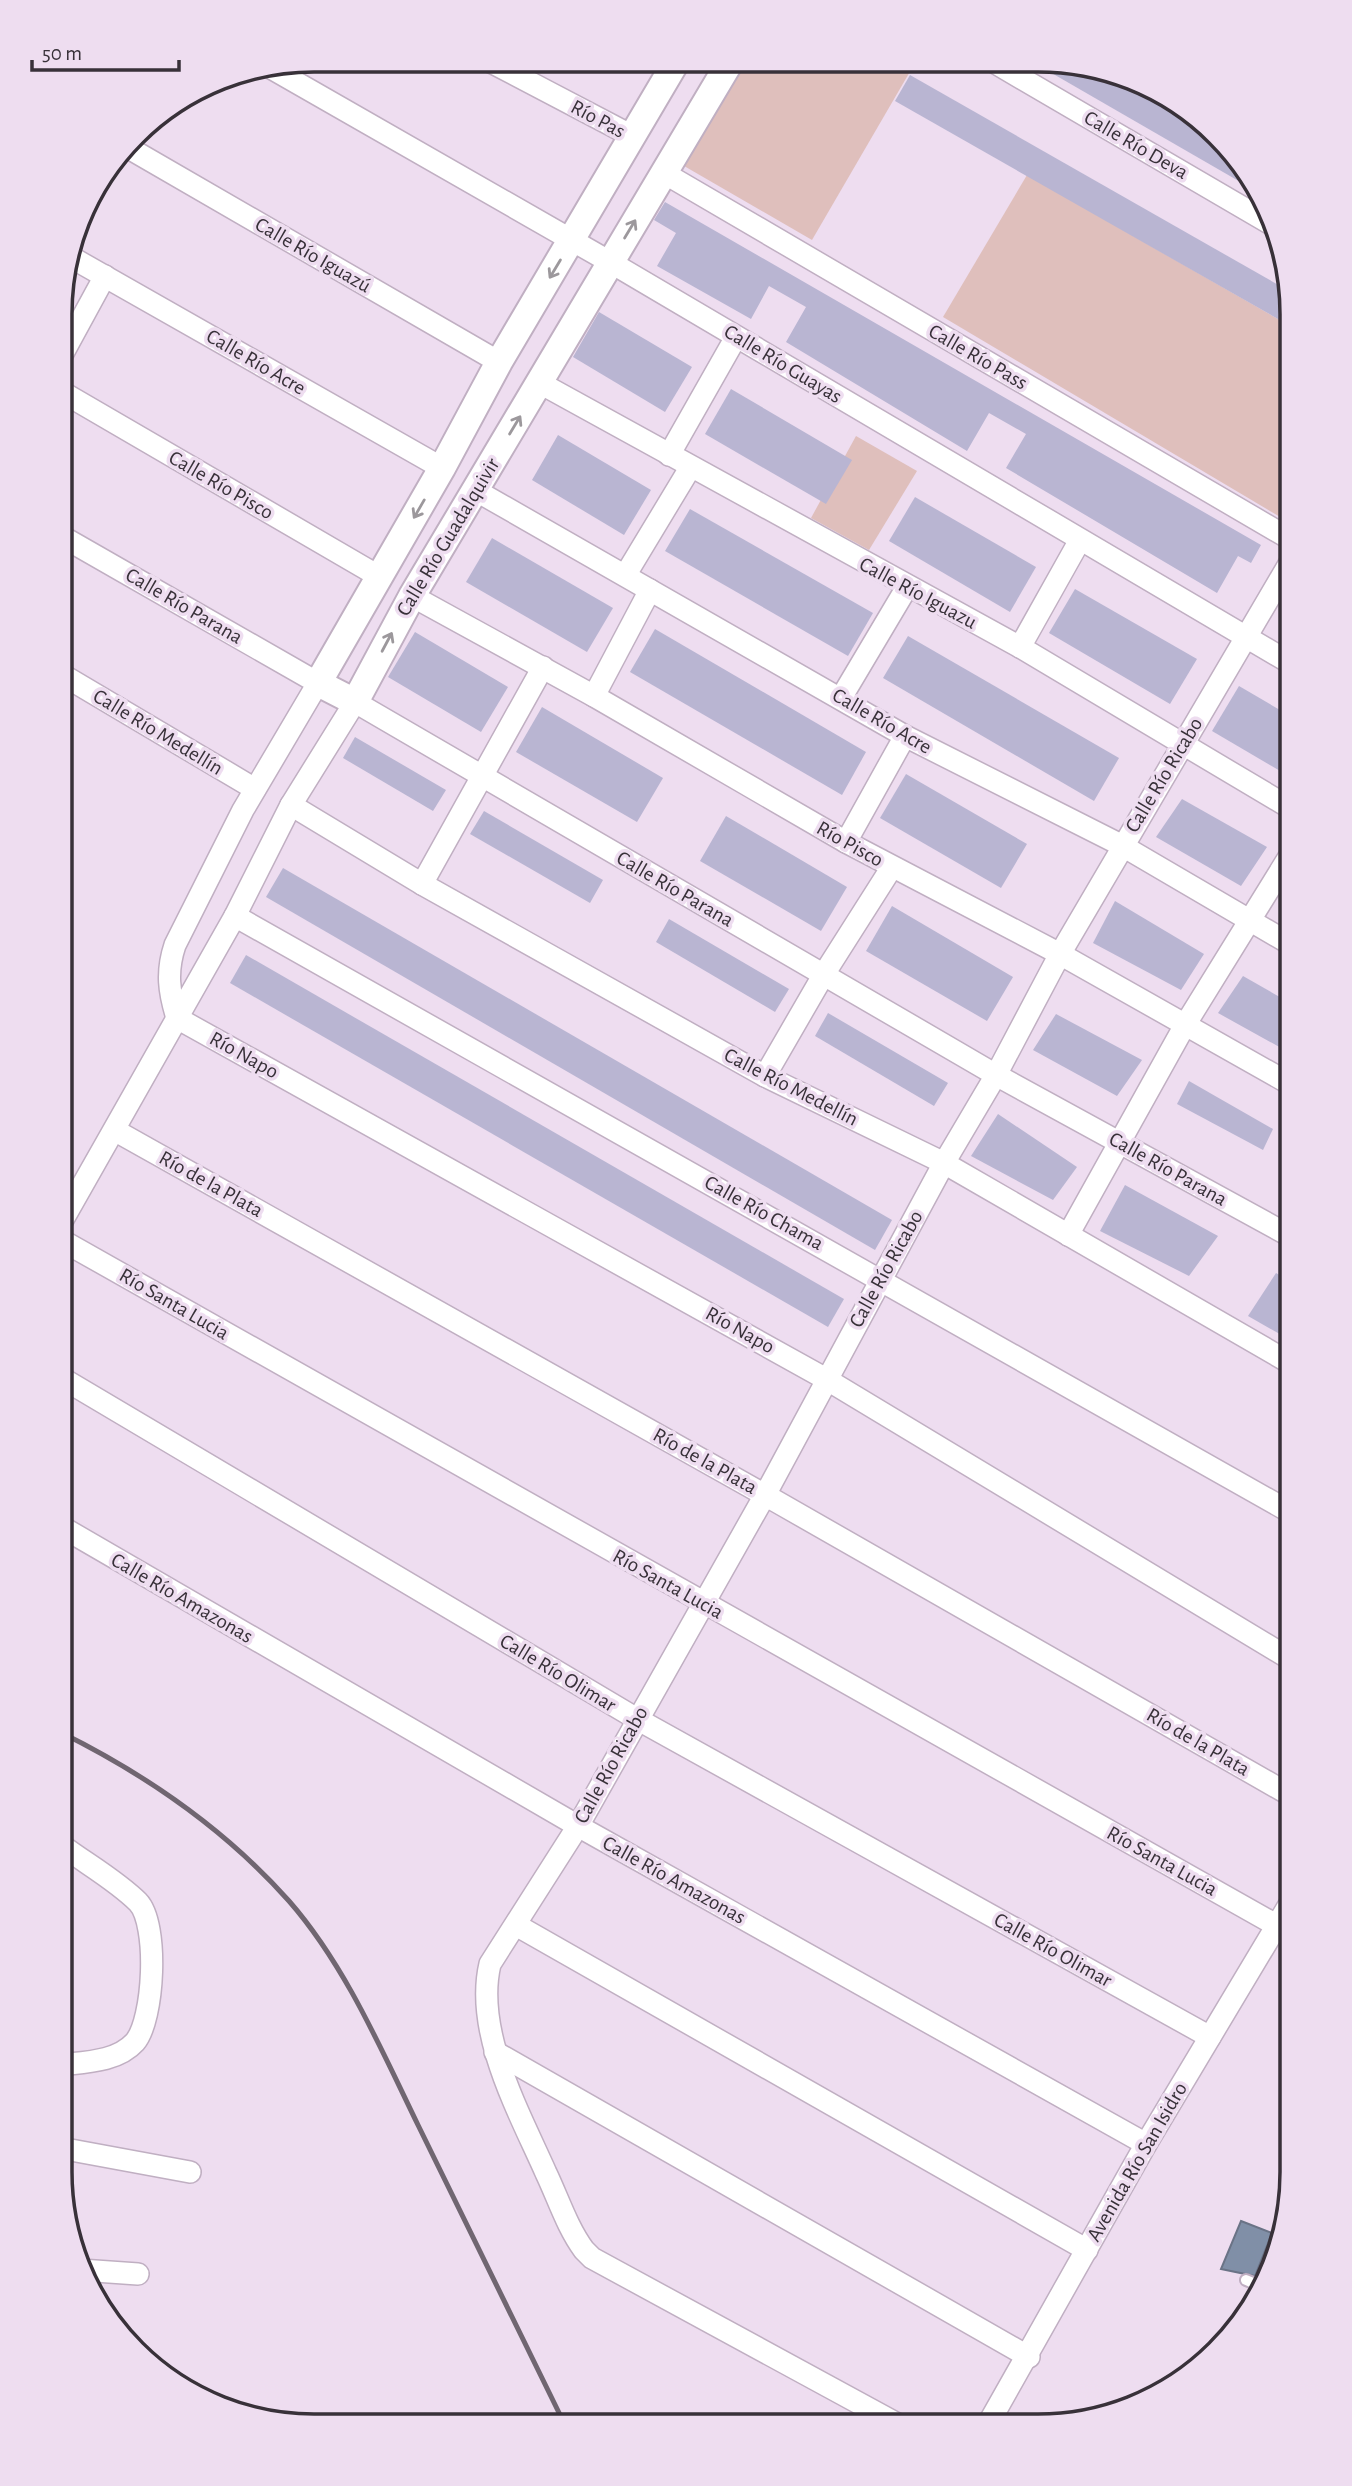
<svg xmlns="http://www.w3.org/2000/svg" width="1352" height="2486" font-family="'Alegreya Sans',sans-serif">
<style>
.green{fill:#dfbfbc}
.water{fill:#808fa7;stroke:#6a7386;stroke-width:2}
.building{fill:#b9b5d2}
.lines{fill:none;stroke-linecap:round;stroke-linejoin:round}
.service-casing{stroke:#c0afc2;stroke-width:14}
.minor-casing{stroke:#c0afc2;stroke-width:24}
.tertiary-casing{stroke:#c0afc2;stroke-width:30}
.service{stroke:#fff;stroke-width:10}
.minor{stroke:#fff;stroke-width:21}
.tertiary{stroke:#fff;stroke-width:26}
.rail{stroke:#706671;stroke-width:5}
.oneway{stroke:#9c989c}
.labels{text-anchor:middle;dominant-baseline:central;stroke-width:7;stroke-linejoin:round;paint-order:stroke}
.street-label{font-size:21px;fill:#383139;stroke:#eeddf0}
.rim{fill:none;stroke:#383139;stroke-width:3.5}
</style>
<rect width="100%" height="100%" fill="#eeddf0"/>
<!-- green -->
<g class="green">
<path d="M728 62 915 63 812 240 672 159Z"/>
<path d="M1027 175 1292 327V524L943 317Z"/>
<path d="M856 436 917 471 869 550 811 518Z"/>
</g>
<!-- water -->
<path class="water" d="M1241 2221 1272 2233 1255 2276 1221 2269Z"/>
<!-- building -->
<g class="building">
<path d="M1036 64H1088L1206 122 1249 187Z"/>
<path d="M910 75 1289 291 1292 327 895 101Z"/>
<path d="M665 202 1261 545 1251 563 1238 556 1217 593 1006 468 1026 434 989 413 967 451 786 342 806 307 769 286 751 319 657 266 676 233 654 220Z"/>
<path d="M599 312 692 367 665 412 573 357Z"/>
<path d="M731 389 852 460 826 504 705 434Z"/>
<path d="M558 435 651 490 624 535 532 480Z"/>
<path d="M915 497 1036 567 1010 612 889 541Z"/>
<path d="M690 509 873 613 848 656 665 551Z"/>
<path d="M492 538 613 608 587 652 466 582Z"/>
<path d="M1075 589 1197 659 1170 704 1049 633Z"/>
<path d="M655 629 866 752 842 795 630 672Z"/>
<path d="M415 632 508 687 481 732 388 677Z"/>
<path d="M908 636 1119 758 1094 801 883 678Z"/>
<path d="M1239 686 1292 717V778L1212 731Z"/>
<path d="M542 707 663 778 637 822 516 752Z"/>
<path d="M355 737 446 790 433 811 343 758Z"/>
<path d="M906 774 1027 844 1001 888 880 818Z"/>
<path d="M1182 799 1267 847 1241 886 1156 837Z"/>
<path d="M484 811 603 880 590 903 470 834Z"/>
<path d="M726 816 847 887 821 931 700 861Z"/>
<path d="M283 868 892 1220 875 1250 266 897Z"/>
<path d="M1115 901 1204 954 1181 990 1093 943Z"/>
<path d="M892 906 1013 977 987 1021 866 951Z"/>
<path d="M669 919 789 989 775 1012 656 942Z"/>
<path d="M246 955 844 1299 828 1327 230 983Z"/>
<path d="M1243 976 1292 1004V1054L1218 1013Z"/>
<path d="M828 1013 948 1083 934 1106 815 1036Z"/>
<path d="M1056 1014 1142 1060 1117 1096 1033 1050Z"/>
<path d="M1189 1081 1273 1129 1263 1150 1177 1104Z"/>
<path d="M998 1114 1077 1167 1053 1200 971 1156Z"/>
<path d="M1125 1185 1218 1236 1189 1276 1100 1231Z"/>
<path d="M1276 1273 1292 1282V1341L1248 1316Z"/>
</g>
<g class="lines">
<!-- service casing -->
<g class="service-casing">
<path id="service" d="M1246 2280 1263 2287"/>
</g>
<!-- minor casing -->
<g class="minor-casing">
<g id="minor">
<path d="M489 61 634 137"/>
<path d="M997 64 1276 227"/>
<path d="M271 68 610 262 1292 664"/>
<path d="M127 147 499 362"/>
<path d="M664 173 1292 540"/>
<path d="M69 256 442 468"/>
<path d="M62 355 105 276"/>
<path d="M540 383 1020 647 1292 809"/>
<path d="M62 392 380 577"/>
<path d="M669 455 736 337"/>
<path d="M475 490 905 736 1121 845 1292 945"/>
<path d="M61 536 318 683 243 810 175 945C166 972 169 992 177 1018L826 1379 1292 1660"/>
<path d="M626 574 690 468"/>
<path d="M412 596 594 696 846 842 1060 954 1292 1085"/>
<path d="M1020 647 1080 540"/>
<path d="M61 674 255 789"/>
<path d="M594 696 650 590"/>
<path d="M841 698 907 587"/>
<path d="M291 805 422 884 765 1076 944 1163 1292 1364"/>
<path d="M846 842 905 736"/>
<path d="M422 884 543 667"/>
<path d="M235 916 1292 1513"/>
<path d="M765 1076 824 974 892 867"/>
<path d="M116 1131 765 1495 1292 1796"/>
<path d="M61 1223 235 916 291 805 355 702 996 1075 1292 1237"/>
<path d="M1068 1235 1185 1025 1292 852"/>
<path d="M61 1240 1276 1925"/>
<path d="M60 1377 637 1719 1210 2037"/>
<path d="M60 1526 578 1826 1146 2144"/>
<path d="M516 1925 1087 2250"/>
<path d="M495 2052 1029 2357"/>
<path d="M60 2065C85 2062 117 2062 135 2042 154 2020 159 1924 138 1902 116 1880 85 1863 60 1844"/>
<path d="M60 2148 190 2172"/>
<path d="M81 2270 138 2274"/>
<path d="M901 2426 592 2258 584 2250C567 2227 558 2198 546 2173 519 2112 474 2032 490 1964L578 1826 765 1495 944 1163 996 1075 1060 954 1292 559"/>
<path d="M987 2426 1146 2144 1292 1900"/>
</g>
</g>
<!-- tertiary casing -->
<g class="tertiary-casing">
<path id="tertiary" d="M676 62 499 362 442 468 318 683 355 702 412 596 730 62"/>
</g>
<!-- service -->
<use href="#service" class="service"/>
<!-- minor -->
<use href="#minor" class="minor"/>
<!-- tertiary -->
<use href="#tertiary" class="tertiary"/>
<!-- rail -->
<path class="rail" d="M60 1732C145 1774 225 1829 289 1901 345 1965 381 2049 418 2125 467 2225 516 2325 565 2425"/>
</g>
<!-- one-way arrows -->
<defs><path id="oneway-shaft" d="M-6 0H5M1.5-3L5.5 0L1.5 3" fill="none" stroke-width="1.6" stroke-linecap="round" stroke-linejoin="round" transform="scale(1.75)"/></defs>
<g class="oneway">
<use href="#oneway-shaft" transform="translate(630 229) rotate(-59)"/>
<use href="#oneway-shaft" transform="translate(555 269) rotate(121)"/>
<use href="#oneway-shaft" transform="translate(515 425) rotate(-59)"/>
<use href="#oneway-shaft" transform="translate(419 509) rotate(120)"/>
<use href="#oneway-shaft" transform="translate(387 642) rotate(-62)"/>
</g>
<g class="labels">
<!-- street labels -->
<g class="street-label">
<text transform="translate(598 119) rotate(28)">Río Pas</text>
<text transform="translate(1136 145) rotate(30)">Calle Río Deva</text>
<text transform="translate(313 255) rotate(30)">Calle Río Iguazú</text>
<text transform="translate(978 357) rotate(30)">Calle Río Pass</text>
<text transform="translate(256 362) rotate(30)">Calle Río Acre</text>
<text transform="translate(783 364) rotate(31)">Calle Río Guayas</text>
<text transform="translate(221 485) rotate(30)">Calle Río Pisco</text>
<text transform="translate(448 537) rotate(-59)">Calle Río Guadalquivir</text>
<text transform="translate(918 593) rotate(28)">Calle Río Iguazu</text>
<text transform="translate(184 606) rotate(30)">Calle Río Parana</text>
<text transform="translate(882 721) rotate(30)">Calle Río Acre</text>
<text transform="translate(158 732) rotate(31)">Calle Río Medellín</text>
<text transform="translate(1164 775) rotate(-59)">Calle Río Ricabo</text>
<text transform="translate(850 844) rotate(29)">Río Pisco</text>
<text transform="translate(675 889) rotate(30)">Calle Río Parana</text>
<text transform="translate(244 1055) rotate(29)">Río Napo</text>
<text transform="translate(791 1087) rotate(27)">Calle Río Medellín</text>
<text transform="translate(1168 1169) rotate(29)">Calle Río Parana</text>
<text transform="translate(211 1184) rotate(29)">Río de la Plata</text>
<text transform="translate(764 1213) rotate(29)">Calle Río Chama</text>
<text transform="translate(886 1269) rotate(-61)">Calle Río Ricabo</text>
<text transform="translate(174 1304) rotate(30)">Río Santa Lucia</text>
<text transform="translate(740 1330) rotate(29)">Río Napo</text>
<text transform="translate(705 1461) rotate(29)">Río de la Plata</text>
<text transform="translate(668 1584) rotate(29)">Río Santa Lucia</text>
<text transform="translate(182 1598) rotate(30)">Calle Río Amazonas</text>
<text transform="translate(558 1673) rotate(31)">Calle Río Olimar</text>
<text transform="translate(1198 1742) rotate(30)">Río de la Plata</text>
<text transform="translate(611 1765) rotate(-61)">Calle Río Ricabo</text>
<text transform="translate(1162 1861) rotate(29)">Río Santa Lucia</text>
<text transform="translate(674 1880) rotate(29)">Calle Río Amazonas</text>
<text transform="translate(1053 1950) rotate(29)">Calle Río Olimar</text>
<text transform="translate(1137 2162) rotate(-60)">Avenida Río San Isidro</text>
</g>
</g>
<!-- crop -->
<path d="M0 0H1352V2486H0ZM314 72H1038A242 242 0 0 1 1280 314V2172A242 242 0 0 1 1038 2414H314A242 242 0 0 1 72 2172V314A242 242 0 0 1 314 72Z" fill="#eeddf0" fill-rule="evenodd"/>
<path class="rim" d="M314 72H1038A242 242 0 0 1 1280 314V2172A242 242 0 0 1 1038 2414H314A242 242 0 0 1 72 2172V314A242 242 0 0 1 314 72Z"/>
<!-- scale -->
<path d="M32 60v10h147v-10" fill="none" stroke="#383139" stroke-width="3.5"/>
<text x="42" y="60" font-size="21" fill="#383139" stroke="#eeddf0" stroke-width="5" paint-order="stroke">50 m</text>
</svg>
